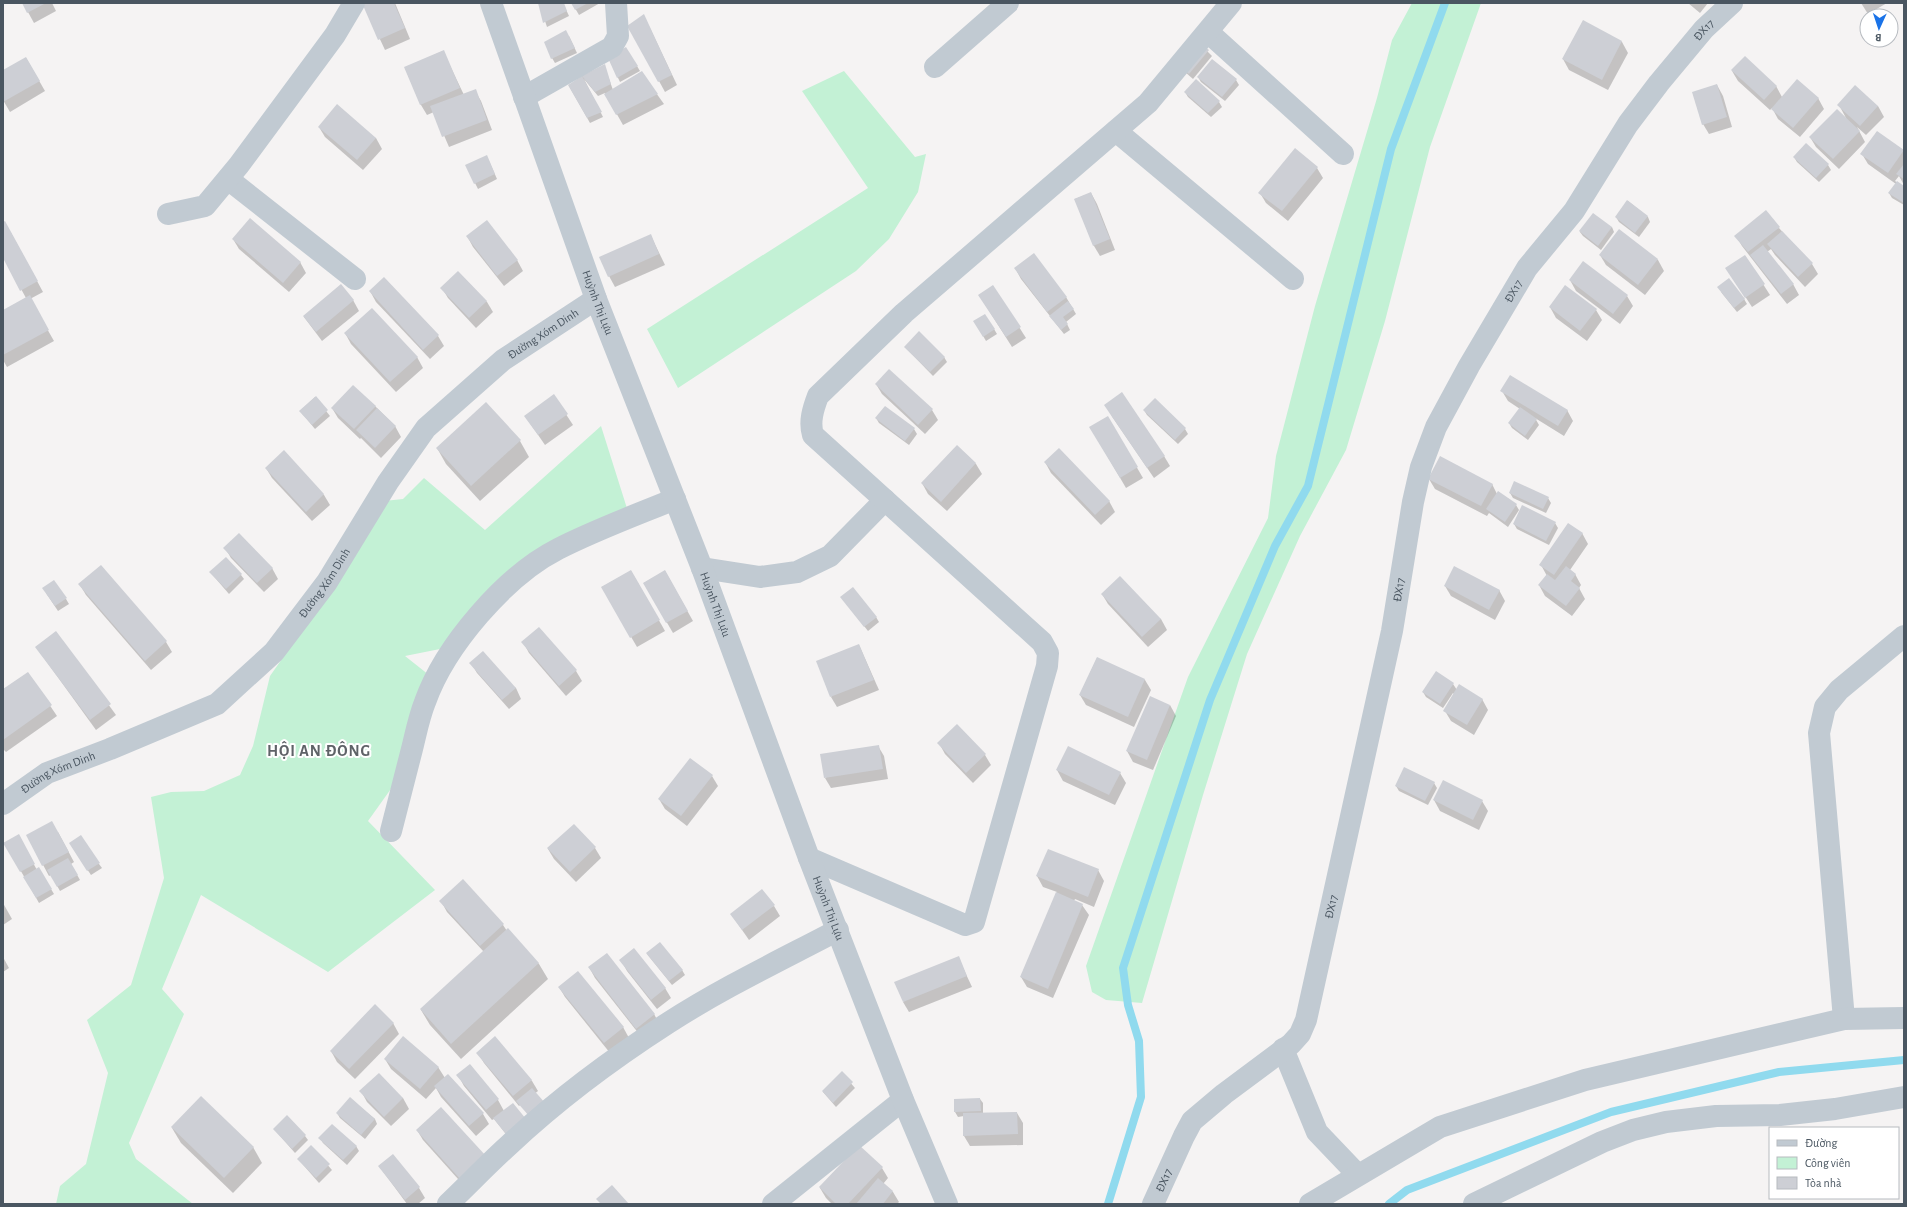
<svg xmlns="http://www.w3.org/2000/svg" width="1907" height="1207" font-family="'Alegreya Sans',sans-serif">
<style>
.green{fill:#c3f1d5}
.shadow{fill:#0003}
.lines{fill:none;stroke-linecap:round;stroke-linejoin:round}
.stream{stroke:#90daee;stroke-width:8}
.building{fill:#cdcfd5}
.minor{stroke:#c1cad2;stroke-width:22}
.tertiary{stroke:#c1cad2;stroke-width:22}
.labels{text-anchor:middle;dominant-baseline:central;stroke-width:4;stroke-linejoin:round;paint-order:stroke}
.street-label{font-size:12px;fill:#4a5661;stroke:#fff}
.district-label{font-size:16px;font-weight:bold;letter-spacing:1px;fill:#5f6368;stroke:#fff}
</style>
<rect width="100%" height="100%" fill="#f5f3f3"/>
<!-- green -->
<g class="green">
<path d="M1412 3H1481L1430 147 1385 321 1346 450 1300 536 1247 654 1203 795 1142 1003 1106 1000 1092 992 1086 966 1188 677 1268 518 1276 456 1315 306 1377 98 1392 40Z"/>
<path d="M844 71 915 157 926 154 918 192 889 239 856 271 678 388 647 329 868 188 802 91Z"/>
<path d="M601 426 631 521 493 596 445 648 405 656 429 675 423 744 368 821 435 890 328 972 201 895 162 989 184 1014 129 1143 136 1159 193 1204H56L60 1186 86 1164 108 1073 87 1020 131 985 164 878 151 797 171 792 204 791 240 775 253 746 270 676 355 555 384 501 403 499 424 478 485 530Z"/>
</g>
<!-- shadow -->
<g class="shadow">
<path d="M23 3H52L56 11 34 23Z"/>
<path d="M363 3H395L410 39 385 50Z"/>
<path d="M539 3H563L569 16 547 27Z"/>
<path d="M572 3H600L579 15Z"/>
<path d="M1688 3H1708L1700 13Z"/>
<path d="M1861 3H1887L1868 14Z"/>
<path d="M1583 22 1622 42 1628 53 1608 90 1569 70 1563 59Z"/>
<path d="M649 26 677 85 665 92 659 81Z"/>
<path d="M569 36 577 53 555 63 552 58Z"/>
<path d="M1201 45 1212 56 1193 79 1185 72Z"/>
<path d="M443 51 464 95 475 91 481 101 492 130 449 147 434 112 427 115 421 105 405 68Z"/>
<path d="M26 58 45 91 10 112 3 100V71Z"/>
<path d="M609 59 637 66 640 71 620 82Z"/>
<path d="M604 65 613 90 641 72 664 104 623 125 605 93 598 96 584 79 603 117 590 123 569 86 582 76Z"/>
<path d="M1732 71 1776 86 1782 97 1818 98 1824 109 1800 137 1778 119 1772 108 1770 110 1738 81Z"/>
<path d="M1198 77 1236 80 1239 85 1225 101 1201 82Z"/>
<path d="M1717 85 1723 96 1732 127 1709 134 1703 124Z"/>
<path d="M1185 92 1219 102 1222 107 1211 117 1188 97Z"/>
<path d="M1839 105 1878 106 1884 117 1866 135 1857 127 1865 142 1839 169 1816 147 1810 137 1846 118Z"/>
<path d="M319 127 376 138 382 149 363 170 325 137Z"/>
<path d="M1877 132 1904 151V185L1899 176 1895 181 1904 187V205L1892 198 1889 193 1896 184 1868 164 1862 154Z"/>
<path d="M1295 150 1317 168 1323 178 1288 221 1266 203 1260 193Z"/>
<path d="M1794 157 1828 165 1831 170 1819 182 1797 162Z"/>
<path d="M489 161 497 179 478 189 466 165Z"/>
<path d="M1091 193 1097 204 1115 250 1100 256 1094 246 1075 199Z"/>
<path d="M1628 201 1648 217 1650 222 1639 237 1619 222 1616 217Z"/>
<path d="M3 223 11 233 43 292 30 299 54 341 7 367 3 360V311L26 298 3 256Z"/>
<path d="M1612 227 1614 232 1601 250 1583 236 1580 232Z"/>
<path d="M1779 228 1812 264 1818 274 1805 287 1775 255 1771 249 1767 252 1793 284 1799 295 1787 304 1742 246 1736 236Z"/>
<path d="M1619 231 1658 260 1664 271 1645 295 1606 265 1600 255Z"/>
<path d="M467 236 517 260 523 271 504 286 473 247Z"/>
<path d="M651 236 665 265 615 287 609 276Z"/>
<path d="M233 239 300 262 306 273 289 292 239 249Z"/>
<path d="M1745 256 1770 295 1752 307 1733 278Z"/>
<path d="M1015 268 1066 297 1076 314 1066 322 1070 330 1064 334 1021 279Z"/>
<path d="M458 272 487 302 493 312 476 328 448 298 442 288Z"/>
<path d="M1570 280 1627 296 1633 306 1620 324 1576 291Z"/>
<path d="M993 286 1026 338 1012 347 979 295Z"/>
<path d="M370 291 438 336 444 346 430 359 376 302Z"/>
<path d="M1721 292 1744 299 1747 304 1737 312Z"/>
<path d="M353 300 359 311 322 341 304 317Z"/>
<path d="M1550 307 1596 310 1602 320 1587 341 1556 318Z"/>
<path d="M975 322 994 329 997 334 986 341Z"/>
<path d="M345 333 417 357 423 368 396 392 351 344Z"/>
<path d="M905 347 944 357 947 362 933 376Z"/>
<path d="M876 384 932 410 938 420 925 434 882 394Z"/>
<path d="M1502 391 1567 410 1573 421 1564 436 1535 418 1539 425 1528 440 1512 428 1509 423 1520 409 1508 401Z"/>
<path d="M554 396 573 425 545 445 525 416Z"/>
<path d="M315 397 330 416 315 429 300 411Z"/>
<path d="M1155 400 1185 429 1188 434 1178 444 1147 415 1144 410Z"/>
<path d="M486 404 520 441 529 457 480 501 446 464 437 448Z"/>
<path d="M375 406 395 426 401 437 381 458 361 438 360 439 338 418 332 408Z"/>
<path d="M885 407 914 429 917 434 909 445 879 423 876 418Z"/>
<path d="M1111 415 1164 456 1170 466 1154 478Z"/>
<path d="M1108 418 1143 478 1126 488 1091 428Z"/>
<path d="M957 446 976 464 982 474 947 511 928 494 922 483Z"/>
<path d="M284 452 324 495 330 505 312 521 272 478 266 468Z"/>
<path d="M1045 462 1109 501 1115 512 1101 525 1051 473Z"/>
<path d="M1429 479 1492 484 1497 494 1516 505 1519 510 1508 527 1489 513 1487 516 1435 489Z"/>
<path d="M1510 493 1548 498 1551 503 1546 513 1513 498Z"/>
<path d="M1555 523 1558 528 1549 545 1517 529 1514 524Z"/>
<path d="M1582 533 1588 544 1570 570 1575 574 1581 585 1579 588 1585 599 1572 616 1545 596 1539 585 1547 576 1541 565Z"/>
<path d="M225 548 272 568 278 579 264 592 231 558Z"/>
<path d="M101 566 166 642 172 652 151 670 86 595 80 585Z"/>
<path d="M631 571 665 631 637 647 602 587Z"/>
<path d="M665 571 693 621 673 633 644 583Z"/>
<path d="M210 572 241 575 244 579 229 594Z"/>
<path d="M1445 586 1499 590 1505 601 1495 620 1451 596Z"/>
<path d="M46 593 66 599 69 604 58 611Z"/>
<path d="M1102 594 1161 619 1167 630 1148 647 1108 604Z"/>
<path d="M845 602 876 617 879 622 868 631Z"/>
<path d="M539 628 576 671 582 681 566 696 529 653 523 642Z"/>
<path d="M56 632 116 715 96 730 36 647Z"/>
<path d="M859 645 879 690 837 707 831 697Z"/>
<path d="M1097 658 1145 680 1151 690 1134 727 1086 705 1080 695Z"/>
<path d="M471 663 516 688 521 699 509 709 477 673Z"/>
<path d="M28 673 57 716 6 752 3 749V691Z"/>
<path d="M1453 684 1457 690 1482 699 1488 710 1474 735 1451 721 1445 711 1454 694 1453 693 1443 708 1426 697 1423 692Z"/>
<path d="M1170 705 1176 716 1153 770 1133 762 1127 751Z"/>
<path d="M939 743 985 755 991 765 973 783 945 754Z"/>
<path d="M878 746 884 756 888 779 831 788 825 778Z"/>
<path d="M1057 770 1120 773 1126 783 1115 805 1063 781Z"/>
<path d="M712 776 718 786 687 826 665 809 659 799Z"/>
<path d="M1434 783 1437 788 1428 805 1399 791 1396 786Z"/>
<path d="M1434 800 1482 801 1488 811 1479 830 1440 811Z"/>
<path d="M58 832 74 862 71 864 80 880 60 891 51 875 49 876 27 835Z"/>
<path d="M18 836 37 870 39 869 54 894 39 903 5 843Z"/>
<path d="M73 848 99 864 102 868 91 875Z"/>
<path d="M595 848 601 858 576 882 554 859 548 849Z"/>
<path d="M1098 870 1104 881 1094 907 1075 899 1074 901 1082 905 1089 915 1053 998 1027 987 1021 977 1057 892 1043 887 1037 876Z"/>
<path d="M463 881 503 925 507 931 508 930 539 964 548 979 461 1059 430 1025 421 1010 484 952 447 912 441 901Z"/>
<path d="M3 903 12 919 3 925Z"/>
<path d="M774 906 780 916 749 940 731 914Z"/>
<path d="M647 954 682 970 685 975 672 985Z"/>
<path d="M3 957 9 968 3 972Z"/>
<path d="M958 957 972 987 909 1012 903 1002Z"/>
<path d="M621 960 665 988 671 998 657 1009 627 971Z"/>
<path d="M589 967 654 1014 660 1025 643 1039 595 978Z"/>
<path d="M559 987 623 1027 629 1038 610 1053 565 997Z"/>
<path d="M393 1023 399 1034 355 1079 337 1062 331 1051Z"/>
<path d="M495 1038 532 1081 538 1091 519 1106 484 1063 478 1053Z"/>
<path d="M385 1059 438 1067 445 1078 448 1075 483 1114 489 1124 476 1136 441 1097 436 1088 426 1099 391 1069Z"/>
<path d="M470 1065 498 1100 504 1111 509 1138 494 1119 492 1120 464 1086 458 1075Z"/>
<path d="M842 1073 855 1088 836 1107 823 1092Z"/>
<path d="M361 1091 403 1098 409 1109 391 1126 367 1102Z"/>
<path d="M350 1099 375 1119 377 1124 365 1139 340 1118 337 1113Z"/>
<path d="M980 1099 983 1103V1114L1017 1113 1023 1123V1145L970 1146 964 1136V1116L958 1117 955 1112Z"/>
<path d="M441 1108 467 1189 423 1140 417 1130Z"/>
<path d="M172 1128 253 1147 262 1163 233 1193 181 1143Z"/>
<path d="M274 1129 305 1136 308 1140 295 1153Z"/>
<path d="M320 1138 356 1146 359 1151 347 1165 323 1143Z"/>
<path d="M311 1146 332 1170 319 1183 298 1159Z"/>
<path d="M393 1155 419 1188 425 1198 418 1204H407L379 1166Z"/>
<path d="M882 1168 888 1178 883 1184 893 1192 899 1202 897 1204H832L826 1198 820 1188Z"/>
</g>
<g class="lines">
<!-- stream -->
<g class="stream">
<path d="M1108 1204 1141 1097 1139 1041 1128 1005 1123 968 1210 700 1275 546 1308 486 1391 149 1445 3"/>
<path d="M1389 1204 1407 1190 1611 1112 1779 1072 1904 1060"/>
</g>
</g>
<!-- building -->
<g class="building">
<path d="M22 3H46L27 13Z"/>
<path d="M362 3H394L405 28 378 40Z"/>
<path d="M538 3H564L567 11 543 23Z"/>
<path d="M571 3H588L575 10Z"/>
<path d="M644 14 672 75 658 82 627 26Z"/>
<path d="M1583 20 1622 41 1602 80 1562 59Z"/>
<path d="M566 30 575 48 551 59 544 42Z"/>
<path d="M1201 44 1209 50 1189 74 1181 67Z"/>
<path d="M626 47 638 66 617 78 608 58Z"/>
<path d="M444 50 460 88 420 105 404 67Z"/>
<path d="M1745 56 1777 86 1764 100 1731 70Z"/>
<path d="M26 57 40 81 3 102V70Z"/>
<path d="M1212 59 1237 79 1222 97 1197 77Z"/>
<path d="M605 64 611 84 595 92 582 76Z"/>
<path d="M642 71 658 94 616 115 604 94Z"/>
<path d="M582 76 602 112 587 118 568 85Z"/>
<path d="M1196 79 1220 101 1208 113 1184 92Z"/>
<path d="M1797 79 1819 98 1793 128 1771 109Z"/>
<path d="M1717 84 1727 117 1702 125 1692 92Z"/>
<path d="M1855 85 1878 106 1860 126 1837 105Z"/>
<path d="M476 89 487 120 442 137 430 106Z"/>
<path d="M337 104 376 138 357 160 318 127Z"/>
<path d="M1837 109 1860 131 1833 159 1809 137Z"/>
<path d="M1877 131 1904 150 1888 173 1860 154Z"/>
<path d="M1806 143 1829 164 1816 178 1793 157Z"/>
<path d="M1295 148 1318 167 1282 211 1258 193Z"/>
<path d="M487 155 495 174 474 184 465 165Z"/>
<path d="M1904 164V179L1896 174Z"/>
<path d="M1897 181 1904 186V203L1888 193Z"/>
<path d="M1091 192 1110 239 1093 246 1074 199Z"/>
<path d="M1627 200 1648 216 1635 233 1615 217Z"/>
<path d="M1766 210 1780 227 1748 252 1734 236Z"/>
<path d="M1593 213 1612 227 1598 246 1579 231Z"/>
<path d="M250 218 301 262 283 283 232 239Z"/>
<path d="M487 220 518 260 497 276 466 236Z"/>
<path d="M5 221 38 281 20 291 3 258V222Z"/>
<path d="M1619 229 1658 259 1638 285 1599 255Z"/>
<path d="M1782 231 1813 263 1798 277 1767 244Z"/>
<path d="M651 234 659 254 608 277 599 257Z"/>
<path d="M1763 245 1794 284 1781 294 1750 255Z"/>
<path d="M1034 253 1067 297 1047 312 1014 268Z"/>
<path d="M1745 255 1765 284 1745 298 1725 268Z"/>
<path d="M1583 261 1628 295 1613 314 1569 280Z"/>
<path d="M458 271 487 301 469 318 440 288Z"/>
<path d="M384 277 439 335 423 350 369 291Z"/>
<path d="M1729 278 1745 299 1734 308 1717 287Z"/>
<path d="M341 284 354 300 316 332 303 316Z"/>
<path d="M993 285 1021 327 1006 337 978 295Z"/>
<path d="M1565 285 1597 309 1580 331 1549 307Z"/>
<path d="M30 295 49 330 3 355V310Z"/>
<path d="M1068 301 1074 309 1063 317 1068 324 1061 330 1049 316Z"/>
<path d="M372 308 418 357 390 382 344 333Z"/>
<path d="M985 314 995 329 983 337 973 321Z"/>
<path d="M919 331 945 357 930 372 904 347Z"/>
<path d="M889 369 933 409 918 425 875 384Z"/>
<path d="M1510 375 1568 410 1558 426 1500 391Z"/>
<path d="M353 385 376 406 354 429 331 408Z"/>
<path d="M1122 392 1165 456 1147 468 1104 405Z"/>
<path d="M554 394 568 414 538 435 524 416Z"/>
<path d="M316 396 328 410 312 425 299 411Z"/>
<path d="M1155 398 1186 428 1175 440 1143 410Z"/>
<path d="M486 402 521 440 471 486 436 448Z"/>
<path d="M885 406 915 428 905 441 875 418Z"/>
<path d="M1520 407 1537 419 1525 436 1508 423Z"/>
<path d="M377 408 396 426 375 448 356 430Z"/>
<path d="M1108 416 1138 467 1120 478 1089 427Z"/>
<path d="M957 445 976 463 941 502 921 483Z"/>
<path d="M1059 448 1110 501 1095 515 1044 462Z"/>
<path d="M284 450 324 494 306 512 265 468Z"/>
<path d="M1440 456 1493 484 1481 506 1428 479Z"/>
<path d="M1514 481 1549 497 1543 509 1509 493Z"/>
<path d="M1498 491 1517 504 1505 522 1486 509Z"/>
<path d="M1522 505 1556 522 1546 541 1513 524Z"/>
<path d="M1568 523 1583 533 1554 575 1539 565Z"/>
<path d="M239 533 273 568 257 583 223 548Z"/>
<path d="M226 557 242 574 226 589 209 572Z"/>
<path d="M101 565 167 641 145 661 78 584Z"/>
<path d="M1454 566 1500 590 1489 610 1444 586Z"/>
<path d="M1566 566 1576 574 1571 581 1580 588 1566 606 1538 585 1547 574 1555 580Z"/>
<path d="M631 570 660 620 630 638 601 587Z"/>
<path d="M665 570 688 611 666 623 643 583Z"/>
<path d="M1120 576 1161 619 1142 637 1101 594Z"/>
<path d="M54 580 67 598 55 606 42 588Z"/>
<path d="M853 587 877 617 864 627 840 597Z"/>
<path d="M539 627 577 670 559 686 521 642Z"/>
<path d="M56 631 111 704 90 720 35 647Z"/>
<path d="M859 644 874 680 830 697 816 661Z"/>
<path d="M483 651 516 688 502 700 469 663Z"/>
<path d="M1097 657 1145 679 1128 717 1079 695Z"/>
<path d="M1436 671 1454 683 1440 704 1422 692Z"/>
<path d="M28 672 52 705 3 740V689Z"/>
<path d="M1459 684 1483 699 1467 725 1443 711Z"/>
<path d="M1150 696 1170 705 1147 760 1126 751Z"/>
<path d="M957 724 986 754 966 773 937 743Z"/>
<path d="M879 745 883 769 824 778 820 754Z"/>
<path d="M1068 746 1121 772 1109 795 1056 770Z"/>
<path d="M690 758 713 775 681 816 658 799Z"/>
<path d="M1404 767 1435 782 1425 801 1395 786Z"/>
<path d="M1443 780 1483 800 1473 820 1433 800Z"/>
<path d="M52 821 69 852 42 866 26 835Z"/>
<path d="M574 824 596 847 570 872 547 848Z"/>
<path d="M19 834 35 864 20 872 3 843Z"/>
<path d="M81 835 100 863 87 871 69 843Z"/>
<path d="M1048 849 1099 869 1088 897 1036 876Z"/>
<path d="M68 858 78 875 57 887 47 870Z"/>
<path d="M39 867 52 889 36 898 23 877Z"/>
<path d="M463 879 504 924 480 946 439 901Z"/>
<path d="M762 889 775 905 742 930 730 914Z"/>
<path d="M1056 892 1083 904 1048 989 1020 977Z"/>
<path d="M508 928 539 963 451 1044 420 1009Z"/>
<path d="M660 942 683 970 669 981 646 953Z"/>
<path d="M634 948 666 988 651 1000 619 960Z"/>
<path d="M607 953 655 1014 636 1029 588 967Z"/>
<path d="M959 956 967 976 903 1002 894 982Z"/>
<path d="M578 971 624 1027 604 1043 558 987Z"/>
<path d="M375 1004 394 1023 349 1069 330 1051Z"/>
<path d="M403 1036 439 1067 420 1089 384 1059Z"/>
<path d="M495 1036 532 1080 513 1096 476 1053Z"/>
<path d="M470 1064 499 1099 486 1110 456 1075Z"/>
<path d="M842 1071 853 1082 833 1103 822 1091Z"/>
<path d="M379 1073 403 1098 384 1117 359 1091Z"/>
<path d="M448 1074 484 1113 469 1126 434 1086Z"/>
<path d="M532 1088 545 1103 529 1116 516 1101Z"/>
<path d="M201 1096 254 1147 224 1178 171 1127Z"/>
<path d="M350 1097 375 1119 361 1135 336 1113Z"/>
<path d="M980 1098 981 1111 954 1112V1099Z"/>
<path d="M513 1103 526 1119 506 1134 493 1118Z"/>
<path d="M441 1107 486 1156 460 1179 416 1130Z"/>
<path d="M1017 1112 1018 1134 963 1136V1113Z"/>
<path d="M287 1115 306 1135 292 1149 273 1129Z"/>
<path d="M332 1124 357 1146 343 1160 318 1138Z"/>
<path d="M311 1145 330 1164 316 1178 297 1159Z"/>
<path d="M859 1145 883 1167 848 1204H836L819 1187Z"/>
<path d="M393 1154 420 1187 405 1200 378 1166Z"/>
<path d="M878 1178 893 1191 883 1204H856Z"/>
<path d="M612 1185 629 1204H601L596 1199Z"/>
</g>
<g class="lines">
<!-- minor -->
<g class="minor">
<path d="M1208 32 1343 154"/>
<path d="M935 67 1008 3"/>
<path d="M524 97 612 47 618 36 616 3"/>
<path d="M1116 131 1293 279"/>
<path d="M228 179 355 279"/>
<path d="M168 214 205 206 239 165 335 35 354 3"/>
<path d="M702 568 760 577 797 572 830 556 885 500"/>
<path id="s1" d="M3 804 47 773 110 749 217 704 274 652 327 582 388 482 426 428 503 360 596 299"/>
<path d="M391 831C398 804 405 776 412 749 416 733 419 717 425 702 445 646 505 576 558 549 595 530 636 515 675 499"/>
<path d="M809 858 965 925 974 922 1047 666 1048 653 1042 642 813 435C809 422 813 409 818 396L904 313 1148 103 1231 3"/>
<path d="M1844 1019 1819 733 1825 707 1839 690 1904 636"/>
<path d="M1283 1049 1317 1132 1358 1175"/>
<path d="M448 1204C469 1184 488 1164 509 1145 557 1100 612 1059 668 1023 722 988 781 960 838 930"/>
<path d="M773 1204 903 1100"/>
<path id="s2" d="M1153 1204 1184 1136 1192 1121 1224 1094 1291 1044 1300 1034 1306 1020 1392 631 1413 502 1421 467 1436 427 1469 366 1527 268 1574 211 1628 124 1659 83 1704 29 1732 3"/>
<path d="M1310 1204 1440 1127 1585 1080 1844 1019 1904 1018"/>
<path d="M1474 1204 1602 1142 1633 1130 1666 1122 1716 1116 1780 1115 1835 1109 1904 1097"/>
</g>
<!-- tertiary -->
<path class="tertiary" id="s3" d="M491 3 596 299 702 568 809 858 903 1100 947 1204"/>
</g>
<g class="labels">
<!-- street labels -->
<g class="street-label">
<text stroke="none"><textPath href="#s2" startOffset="1334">ĐX17</textPath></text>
<text stroke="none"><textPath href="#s2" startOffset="1010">ĐX17</textPath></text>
<text stroke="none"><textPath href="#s3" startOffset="318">Huỳnh Thị Lựu</textPath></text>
<text stroke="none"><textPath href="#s1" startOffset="736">Đường Xóm Dinh</textPath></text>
<text stroke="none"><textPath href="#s1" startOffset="400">Đường Xóm Dinh</textPath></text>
<text stroke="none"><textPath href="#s2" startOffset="686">ĐX17</textPath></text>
<text stroke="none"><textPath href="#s3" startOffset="642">Huỳnh Thị Lựu</textPath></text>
<text stroke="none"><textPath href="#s1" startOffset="64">Đường Xóm Dinh</textPath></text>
<text stroke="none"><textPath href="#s2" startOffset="362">ĐX17</textPath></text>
<text stroke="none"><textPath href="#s3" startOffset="966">Huỳnh Thị Lựu</textPath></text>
<text stroke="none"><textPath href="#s2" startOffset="26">ĐX17</textPath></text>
</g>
<!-- district labels -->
<g class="district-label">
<text x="319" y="751">HỘI AN ĐÔNG</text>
</g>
</g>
<!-- border -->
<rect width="1907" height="1207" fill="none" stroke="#4a5661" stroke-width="8"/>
<!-- legend -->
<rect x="1769" y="1127" width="130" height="72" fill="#ffffff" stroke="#b7bbc0"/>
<rect x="1777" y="1140" width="20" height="6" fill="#c1cad2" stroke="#b7bbc0"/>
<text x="1805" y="1147" font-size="12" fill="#4a5661">Đường</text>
<rect x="1777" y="1157" width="20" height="12" fill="#c3f1d5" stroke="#b7bbc0"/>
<text x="1805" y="1167" font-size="12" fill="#4a5661">Công viên</text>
<rect x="1777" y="1177" width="20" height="12" fill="#cdcfd5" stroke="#b7bbc0"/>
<text x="1805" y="1187" font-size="12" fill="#4a5661">Tòa nhà</text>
<!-- north arrow -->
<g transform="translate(1879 28) rotate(183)"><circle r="19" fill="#ffffff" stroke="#b7bbc0"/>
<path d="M0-3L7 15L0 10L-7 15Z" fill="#1a73e8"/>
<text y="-6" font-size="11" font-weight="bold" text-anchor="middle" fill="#4a5661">B</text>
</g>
</svg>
